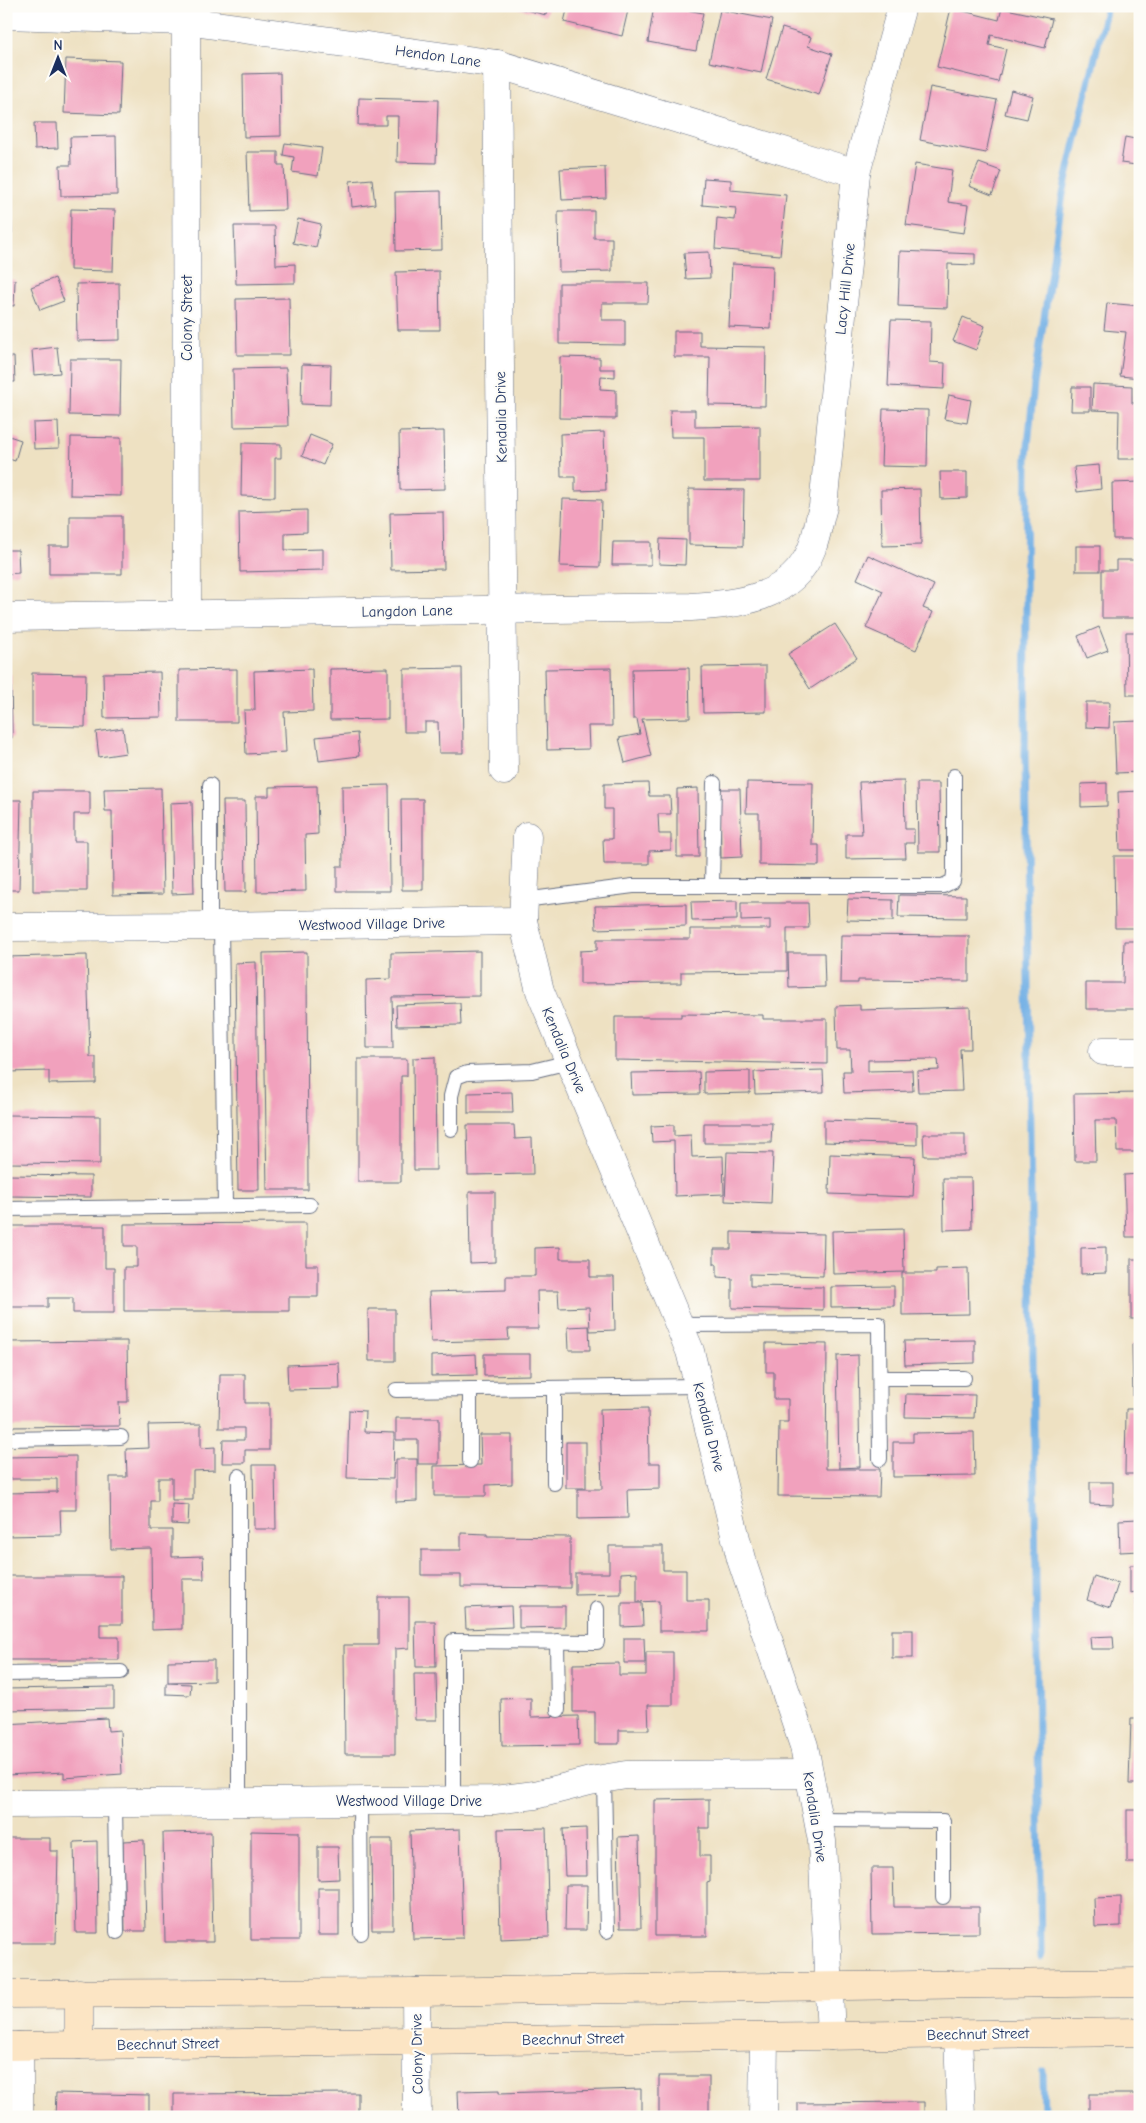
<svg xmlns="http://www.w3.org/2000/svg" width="1146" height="2123" font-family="'Comic Neue',sans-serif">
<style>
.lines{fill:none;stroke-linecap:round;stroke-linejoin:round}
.stream{stroke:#73b0e5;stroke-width:7}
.building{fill:#f1a1bd}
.service-casing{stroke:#656d81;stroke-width:16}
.minor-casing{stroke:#656d81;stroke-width:29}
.secondary-casing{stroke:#656d81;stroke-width:29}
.service{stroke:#fff;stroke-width:14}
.minor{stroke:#fff;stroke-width:28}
.secondary{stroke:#fce5c4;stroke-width:28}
.labels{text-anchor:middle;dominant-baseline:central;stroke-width:4.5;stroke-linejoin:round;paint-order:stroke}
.street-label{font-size:15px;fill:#1b2f5e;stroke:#fdfcf7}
</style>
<rect width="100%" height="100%" fill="#fdfcf7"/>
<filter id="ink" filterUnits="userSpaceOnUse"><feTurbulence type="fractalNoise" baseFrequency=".02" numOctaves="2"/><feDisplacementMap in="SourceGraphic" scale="10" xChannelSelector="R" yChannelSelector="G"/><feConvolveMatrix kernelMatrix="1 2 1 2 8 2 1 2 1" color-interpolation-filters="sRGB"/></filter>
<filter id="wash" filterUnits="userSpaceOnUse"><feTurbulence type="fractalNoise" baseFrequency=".0096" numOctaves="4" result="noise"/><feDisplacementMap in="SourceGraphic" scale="20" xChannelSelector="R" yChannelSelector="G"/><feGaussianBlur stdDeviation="1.12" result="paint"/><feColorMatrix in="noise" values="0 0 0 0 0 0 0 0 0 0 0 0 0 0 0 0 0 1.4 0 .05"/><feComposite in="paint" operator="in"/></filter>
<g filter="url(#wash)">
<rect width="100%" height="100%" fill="#eee1c2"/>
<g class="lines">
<!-- stream -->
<g class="stream">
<path d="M1041 1957 1025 756 1027 456 1034 384 1063 194 1107 6"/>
<path d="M1043 2071 1044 2117"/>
</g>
</g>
<g id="blocks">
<!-- building -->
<g class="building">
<path d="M510 6H548L546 15Z"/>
<path d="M568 6H629L622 36 564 22Z"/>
<path d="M654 6H688L687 10 703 13 696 51 648 42Z"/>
<path d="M951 8 999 20 1002 8 1052 19 1045 48 991 35 989 45 1006 49 998 82 937 67Z"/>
<path d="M720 10 772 20 761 73 709 62Z"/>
<path d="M782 28 811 37 808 46 832 54 819 95 766 79Z"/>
<path d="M66 59 121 61 119 115 64 113Z"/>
<path d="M280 73 281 136 244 137 243 74Z"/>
<path d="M930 87 997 100 986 153 920 140Z"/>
<path d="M1011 90 1033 96 1027 119 1005 114Z"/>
<path d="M359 98 438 100 436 163 397 162 398 116H386V125H358Z"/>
<path d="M34 123H57L58 148 35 149Z"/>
<path d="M116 136 117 195 61 196 60 165H71L70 137Z"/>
<path d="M1125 137 1140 140 1136 165 1121 163Z"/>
<path d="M285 143 322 148 318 176 292 172 294 157 283 155Z"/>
<path d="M247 152H278V165H284L286 210 249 211Z"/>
<path d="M979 163 1001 171 992 195 969 186Z"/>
<path d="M915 164 952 170 948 202 968 205 964 233 906 225Z"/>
<path d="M605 167 606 198 562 200 560 169Z"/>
<path d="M704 178 731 180V190L786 195 780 255 715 249 717 218 735 220 736 208 702 205Z"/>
<path d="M372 179 375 204 352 207 350 181Z"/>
<path d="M441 191 442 250 396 251 395 192Z"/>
<path d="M6 208H11L12 233H6Z"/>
<path d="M71 209 115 210 113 271 70 270Z"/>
<path d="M558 211H594V238H612V271L559 272Z"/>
<path d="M298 219 321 224 316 248 293 243Z"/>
<path d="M234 226H275L276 265 295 264V283L236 284Z"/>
<path d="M900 251 975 254V265L948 264 947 308 898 306Z"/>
<path d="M709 252 710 278 686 279 684 253Z"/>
<path d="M732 264 773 266 771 329 729 327Z"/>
<path d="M439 271 440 330H398L396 272Z"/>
<path d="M55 278 64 301 40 310 31 287Z"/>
<path d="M6 279 15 280 14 306 6 305Z"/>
<path d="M119 283 120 340 77 341 76 284Z"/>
<path d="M559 283H649L648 303H602V320H625V345L559 344Z"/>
<path d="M289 298 290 355H237L236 299Z"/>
<path d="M1107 303 1140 306V378L1120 376 1126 332 1104 330Z"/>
<path d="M963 317 985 326 976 350 953 341Z"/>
<path d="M891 320 931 321 930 362 945 363 944 389 888 386Z"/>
<path d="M674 331H700V346L766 347 765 406 709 405 710 357H674Z"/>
<path d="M57 347 60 373 34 375 32 350Z"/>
<path d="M6 357H14L15 382H6Z"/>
<path d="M560 357 600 358V369H615V377L601 376 600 389 616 390V419L559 418Z"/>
<path d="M70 359H121L120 416 69 415Z"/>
<path d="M302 364 331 365 330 405 301 404Z"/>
<path d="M286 368 288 426 234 427 233 369Z"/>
<path d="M1093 384 1132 386V403H1140V459H1118L1119 411 1092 410Z"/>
<path d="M1072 387H1090V411H1071Z"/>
<path d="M949 395 971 400 967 423 944 419Z"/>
<path d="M883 409 928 410 927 467 881 466Z"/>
<path d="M670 410H695V427L760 426V481H704V437H671Z"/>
<path d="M58 422 59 448 34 449 33 423Z"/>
<path d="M444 431 445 489 400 490 399 432Z"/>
<path d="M604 432 606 490 575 491V477H561L560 434Z"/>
<path d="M6 435 21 440 15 461 6 458Z"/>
<path d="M310 435 332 444 323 465 302 456Z"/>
<path d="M71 437 121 438V496L70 495Z"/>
<path d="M242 443 281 444V458H275V497L241 496Z"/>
<path d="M1099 465 1101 489 1077 492 1074 467Z"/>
<path d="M940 472H967V498L941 499Z"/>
<path d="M1140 482V539H1113L1112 483Z"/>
<path d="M689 489 744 490 743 546 689 545Z"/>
<path d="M920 489 921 545 882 546 881 490Z"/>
<path d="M563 499 602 500 600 567 560 566Z"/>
<path d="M307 510V532L285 533V550L323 549V570L240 572 239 512Z"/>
<path d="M443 512 444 569 391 570 390 513Z"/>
<path d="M70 516H122V574H49V546H70Z"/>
<path d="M660 539 686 540 685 565 659 564Z"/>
<path d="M613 542H651V565H612Z"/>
<rect x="1076" y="546" width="24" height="25"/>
<path d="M6 550H18L19 573 6 574Z"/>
<path d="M868 555 934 585 923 608 933 612 916 650 866 628 883 591 857 579Z"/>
<path d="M1116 560H1140V618H1102V570H1116Z"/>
<path d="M835 624 857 658 810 689 788 654Z"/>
<path d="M1099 627 1108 650 1087 658 1078 636Z"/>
<path d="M1126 632H1140V695H1127Z"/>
<path d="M766 666V712L703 713 702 667Z"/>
<path d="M388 668V719L330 720V669Z"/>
<path d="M462 668 463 753H439L438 722H425V732H404V669Z"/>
<path d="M611 668 612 726H588L589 749 547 750 545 669Z"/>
<path d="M689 668 690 718 642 719 651 756 625 763 619 738 640 734 637 719H633L632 669Z"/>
<path d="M237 669V722H179V670Z"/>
<path d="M312 669 313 711 284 712 286 752 246 754 244 710H255L254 671Z"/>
<path d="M160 672 161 717 104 718 103 673Z"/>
<path d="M32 673 86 674 85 727 32 726Z"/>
<path d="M6 674H11L12 738 6 739Z"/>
<path d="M1086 702H1110L1109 728 1086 727Z"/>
<path d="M1140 721V772L1116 773 1114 722Z"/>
<path d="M123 728 126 753 99 757 96 732Z"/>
<path d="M357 733 359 756 319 761 316 737Z"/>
<path d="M904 781 905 829H914V843H905L906 858 846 859V834H862L859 782Z"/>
<path d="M747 782 813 783 812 845H819V866L759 865V813H746Z"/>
<path d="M648 783 649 796H670L671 814H658L659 834H671V850L649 851V864H604L603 839H612V809H604V784Z"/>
<path d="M917 783H939L940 852H918Z"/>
<path d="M1107 783V806L1081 807V784Z"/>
<path d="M389 785 390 891H337V866H343L342 786Z"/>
<path d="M317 786 318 834 305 835 306 891 257 892 256 796H269V787Z"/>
<path d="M161 788 163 894 113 895 112 811H105L104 789Z"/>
<path d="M698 788 699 857H677V789Z"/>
<path d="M720 789H740L742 857 721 858Z"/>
<path d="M33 791H90V814H74V841H87V891H33Z"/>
<path d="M1140 791V850H1120L1118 792Z"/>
<path d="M401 799H423V890H402Z"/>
<path d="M6 800H21L19 890H6Z"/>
<path d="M223 801H245L246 892H225Z"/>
<path d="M192 802 194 893 172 894 170 803Z"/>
<path d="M1114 856H1140V928H1115Z"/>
<path d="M899 895 966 896V918L898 917Z"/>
<path d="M848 899 893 900V921L847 920Z"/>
<path d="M737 901V920L692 921 691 902Z"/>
<path d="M741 903H808L809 928H787V971L681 972V983L580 984V951L597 950V939H690V929H770V920L741 921Z"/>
<path d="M686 904V926L596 929 595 906Z"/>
<path d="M841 935 969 936V981L858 980V983H840Z"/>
<path d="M1124 941H1140V1009H1086V983H1123Z"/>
<path d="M480 951V996L392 997 393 1048H367L366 980 391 979V953Z"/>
<path d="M307 952 308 1190H267L263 953Z"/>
<path d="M788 953H824L825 987 789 988Z"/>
<path d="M87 955 90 1057H96V1083L49 1084V1071L8 1072 6 957Z"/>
<path d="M256 962 259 1190H238L235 963Z"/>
<path d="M460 1003 461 1025 397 1026 396 1005Z"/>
<path d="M860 1005V1010L970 1007 971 1049H960L962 1091 918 1092 917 1071 939 1070 938 1059 868 1060V1071L912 1070 913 1091 844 1093 843 1071H851L850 1050H837L836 1006Z"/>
<path d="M681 1014 763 1015V1019H827V1064L615 1060V1017H681Z"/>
<path d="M435 1057 436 1170H414L413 1058Z"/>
<path d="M358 1059H407V1076H401V1182H358Z"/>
<path d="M823 1070 824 1092 755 1094 754 1072Z"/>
<path d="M750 1071V1093L704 1094V1072Z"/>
<path d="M699 1072 700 1094 632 1095 631 1073Z"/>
<path d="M512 1092 513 1113H468V1093Z"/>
<path d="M1140 1093V1152H1117L1116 1120H1095L1096 1161H1075L1074 1094Z"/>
<path d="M6 1115 100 1116V1164L6 1163Z"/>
<path d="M824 1120 917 1123V1145L824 1142Z"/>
<path d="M704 1123H772L771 1143H704Z"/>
<path d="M467 1125H514L515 1139 532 1138 533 1174 468 1175Z"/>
<path d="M674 1125V1136L691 1135 692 1157 723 1156 724 1194 675 1196 674 1141 652 1142 651 1126Z"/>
<path d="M923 1134H965V1156H924Z"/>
<path d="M727 1152 773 1153 771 1203 725 1201Z"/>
<path d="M830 1154 915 1157 913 1197 829 1194Z"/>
<path d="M1140 1174V1237H1126L1124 1175Z"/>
<path d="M6 1175 91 1176V1197L6 1196Z"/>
<path d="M943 1178H971L972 1229 944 1230Z"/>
<path d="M469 1192H495V1262L470 1263Z"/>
<path d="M306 1223V1265H318V1297H289V1311H124V1267H137V1246H124V1224Z"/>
<path d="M6 1226H105V1268H114V1313H73V1298H48V1307H6Z"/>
<path d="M903 1229 904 1272 833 1274 832 1231Z"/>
<path d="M731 1232 824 1234 823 1276 750 1274V1286L823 1287V1310L732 1308V1278L717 1277V1264H714V1249H731Z"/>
<path d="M560 1247V1259H590V1277H614L615 1330 590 1331 589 1307 559 1308 558 1291H537L538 1329H508L509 1340 431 1342 429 1292 506 1290V1276H535V1248Z"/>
<path d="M1106 1247V1273L1081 1274V1248Z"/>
<rect x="1131" y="1259" width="9" height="60"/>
<path d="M968 1268 969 1314 902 1315V1273H936V1269Z"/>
<path d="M894 1286V1306L831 1307V1287Z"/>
<path d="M368 1309H395V1361H369Z"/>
<path d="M589 1326 590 1350H569L568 1327Z"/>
<path d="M975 1340V1363L905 1365 904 1341Z"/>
<path d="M127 1341 128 1402H119L120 1426 6 1427V1342Z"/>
<path d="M766 1343 827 1344 826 1469H880L879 1497 778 1496 779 1422H788V1399H774V1372H766Z"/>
<path d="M1132 1344H1140V1396H1133Z"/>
<path d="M476 1354 477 1375 431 1376V1356Z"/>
<path d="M484 1354H530V1375L484 1376Z"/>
<path d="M858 1355 860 1467 839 1468 837 1356Z"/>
<path d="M339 1363 340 1389 288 1390 287 1365Z"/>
<path d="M220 1374H245V1403H269V1450H245V1463H222L223 1440H244V1428H219Z"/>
<path d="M906 1394 975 1395 974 1418 905 1417Z"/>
<path d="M648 1408 649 1463H660V1489L627 1490 628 1518 578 1519V1489H602L600 1409Z"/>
<path d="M1126 1409H1140V1474H1125Z"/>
<path d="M349 1410 365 1411 364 1432 394 1433 393 1479 347 1478Z"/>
<path d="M396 1418H439V1464H418V1440H396Z"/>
<path d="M201 1424V1448L215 1447V1470L193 1471V1500H172V1478H158V1501H151V1530H172V1557L203 1556 204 1579H182V1629L152 1630 151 1548 111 1549 110 1477H127L126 1449 149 1448 148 1425Z"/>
<path d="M974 1432 975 1476 893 1477V1442H913V1433Z"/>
<path d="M480 1435H512V1484L486 1485V1496H434V1466L481 1465Z"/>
<rect x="566" y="1442" width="20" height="46"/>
<path d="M76 1456V1510H60L61 1535 6 1536V1493L57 1492V1479H6V1457Z"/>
<path d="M396 1459H417V1501L396 1502Z"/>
<path d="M253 1465H275L276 1529H254Z"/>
<path d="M1090 1482H1113V1505L1090 1504Z"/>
<path d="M1137 1501H1140V1551L1120 1552 1119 1520 1138 1519Z"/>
<path d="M172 1504 189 1505 188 1525 172 1524Z"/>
<path d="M461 1533 487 1534V1536L570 1537V1588L461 1587V1575H421V1550H461Z"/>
<path d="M609 1546H663V1570H686V1600H709V1631H659V1601L637 1602V1572L621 1573V1594L575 1595V1573H609Z"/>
<path d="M1130 1565H1140V1629H1137L1136 1592 1130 1593Z"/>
<path d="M6 1576H122V1624H100V1637H119V1660H6Z"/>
<path d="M1094 1576 1118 1584 1110 1608 1087 1600Z"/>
<path d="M378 1597H409V1648L395 1649V1754H345L344 1645H378Z"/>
<path d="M622 1603H642L643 1626 622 1627Z"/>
<path d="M511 1606 512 1627 466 1629 465 1608Z"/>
<path d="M519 1606H565V1627L519 1628Z"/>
<path d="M415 1621H435L436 1667H416Z"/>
<rect x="892" y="1630" width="21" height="28"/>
<path d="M1113 1636 1114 1649H1091L1090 1637Z"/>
<path d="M624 1638H644L645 1663H624Z"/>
<path d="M646 1652H673V1705H648L649 1730H619V1744H595V1712H573V1664L619 1663V1675H646Z"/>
<path d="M214 1660V1681L168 1682V1661Z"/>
<path d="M1138 1672H1140V1706H1137Z"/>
<path d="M414 1674H436L437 1720H415Z"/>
<path d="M166 1683 191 1684 190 1695 166 1694Z"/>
<path d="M114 1687V1708L6 1710V1689Z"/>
<path d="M531 1698V1717L578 1716 579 1745 502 1746 501 1699Z"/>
<path d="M107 1718 108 1731 120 1730 122 1774 64 1778V1772L6 1775V1724Z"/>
<path d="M1131 1719H1140V1784H1129Z"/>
<path d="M709 1799V1828H700V1856H710V1882L707 1883V1936H655V1800Z"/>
<rect x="1127" y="1810" width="13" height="53"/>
<path d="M546 1828 549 1937 500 1939 498 1829Z"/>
<path d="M586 1828 587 1876H565L563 1829Z"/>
<path d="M460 1829 463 1938 413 1939 410 1831Z"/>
<path d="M251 1831 299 1832V1940H251Z"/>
<path d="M211 1832 213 1942H165L163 1833Z"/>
<path d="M639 1836 641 1928H620L618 1837Z"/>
<path d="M6 1838H50V1851H58L56 1943H6Z"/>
<path d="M371 1839H392L393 1930H372Z"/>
<path d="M144 1840 146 1931H125L123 1841Z"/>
<path d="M97 1841 98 1933H76L74 1842Z"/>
<path d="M318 1847H338L339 1879 318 1880Z"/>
<path d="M871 1868H893L894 1907H979V1933L872 1934Z"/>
<path d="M1138 1872H1140V1930H1137Z"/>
<path d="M566 1885H587L586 1930H565Z"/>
<rect x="318" y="1888" width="21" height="47"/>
<path d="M1121 1897V1926L1095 1927 1094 1898Z"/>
<rect x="659" y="2076" width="50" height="41"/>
<path d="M641 2089V2117H459L458 2091 499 2090V2093Z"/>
<path d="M56 2093 149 2095V2117H55Z"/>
<path d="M358 2093V2117H174V2094Z"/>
<rect x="1089" y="2094" width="51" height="23"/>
<path d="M924 2102V2117H798V2103Z"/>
</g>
</g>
</g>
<g filter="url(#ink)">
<use href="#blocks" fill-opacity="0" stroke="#656d81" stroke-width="1"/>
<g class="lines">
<!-- service casing -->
<g class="service-casing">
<g id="service">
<path d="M210 785V926"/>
<path d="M712 886 714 783"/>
<path d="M524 900 633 886H943L953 881 954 873V776"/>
<path d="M221 926 225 1206"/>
<path d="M451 1129V1096L456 1077 467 1073 532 1071 569 1062"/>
<path d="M6 1209 310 1205"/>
<path d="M679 1325 879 1324 880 1459"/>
<path d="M880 1378H964"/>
<path d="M554 1388V1483"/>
<path d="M470 1389V1461"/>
<path d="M396 1390 699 1386"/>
<path d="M6 1439 121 1437"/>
<path d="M239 1476V1802"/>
<path d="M557 1641 558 1710"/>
<path d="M6 1674 121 1672"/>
<path d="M604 1778 607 1931"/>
<path d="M453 1800V1641L597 1642V1609"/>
<path d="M360 1801 361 1933"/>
<path d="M115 1803 117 1932"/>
<path d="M818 1820 943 1821V1897"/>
</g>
</g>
<!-- minor casing -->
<g class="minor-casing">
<g id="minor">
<path d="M6 15 186 21 497 64 856 173"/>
<path d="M186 21 187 614"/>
<path d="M497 64 504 771"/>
<path d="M6 617 691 607C737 604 793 599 812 548 817 535 819 520 823 507L856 173 902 6"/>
<path d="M527 836 523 921 540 991 690 1351 741 1559 804 1746 822 1841 831 2036"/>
<path d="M6 927 221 926 523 921"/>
<path d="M1103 1051H1140"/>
<path d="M6 1804 494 1800 535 1795 590 1781 626 1775 809 1774"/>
<path d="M416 1992 417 2117"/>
<path d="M958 2034 961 2117"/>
<path d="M19 2117V2046"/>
<path d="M763 2117 764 2037"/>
</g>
</g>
<!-- secondary casing -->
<g class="secondary-casing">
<g id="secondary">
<path d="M79 1993V2045"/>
<path d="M6 1994 416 1992 1140 1982"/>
<path d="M6 2046 1140 2032"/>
</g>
</g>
<!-- service -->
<use href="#service" class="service"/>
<!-- minor -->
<use href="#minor" class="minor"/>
<!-- secondary -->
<use href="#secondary" class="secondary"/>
</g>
</g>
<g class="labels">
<!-- street labels -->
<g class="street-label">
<text transform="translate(438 56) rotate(8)">Hendon Lane</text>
<text transform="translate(845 289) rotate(-84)">Lacy Hill Drive</text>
<text transform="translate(187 318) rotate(-90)">Colony Street</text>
<text transform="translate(501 417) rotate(-91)">Kendalia Drive</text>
<text transform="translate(407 611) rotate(-1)">Langdon Lane</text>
<text transform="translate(372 924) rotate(-1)">Westwood Village Drive</text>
<text transform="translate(564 1050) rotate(67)">Kendalia Drive</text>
<text transform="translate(709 1427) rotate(76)">Kendalia Drive</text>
<text x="409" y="1801">Westwood Village Drive</text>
<text transform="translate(815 1817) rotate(81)">Kendalia Drive</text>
<text transform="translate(978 2034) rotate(-1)">Beechnut Street</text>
<text transform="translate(573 2039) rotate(-1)">Beechnut Street</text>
<text transform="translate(168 2044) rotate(-1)">Beechnut Street</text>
<text transform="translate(417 2054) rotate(-91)">Colony Drive</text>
</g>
</g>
<!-- margin -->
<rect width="1146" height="2123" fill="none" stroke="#fdfcf7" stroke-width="25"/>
<!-- north arrow -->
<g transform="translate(58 58)" stroke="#fdfcf7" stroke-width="4" paint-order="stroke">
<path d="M0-4L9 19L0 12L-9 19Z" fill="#1b2f5e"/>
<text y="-8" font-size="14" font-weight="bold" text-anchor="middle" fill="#1b2f5e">N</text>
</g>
</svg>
